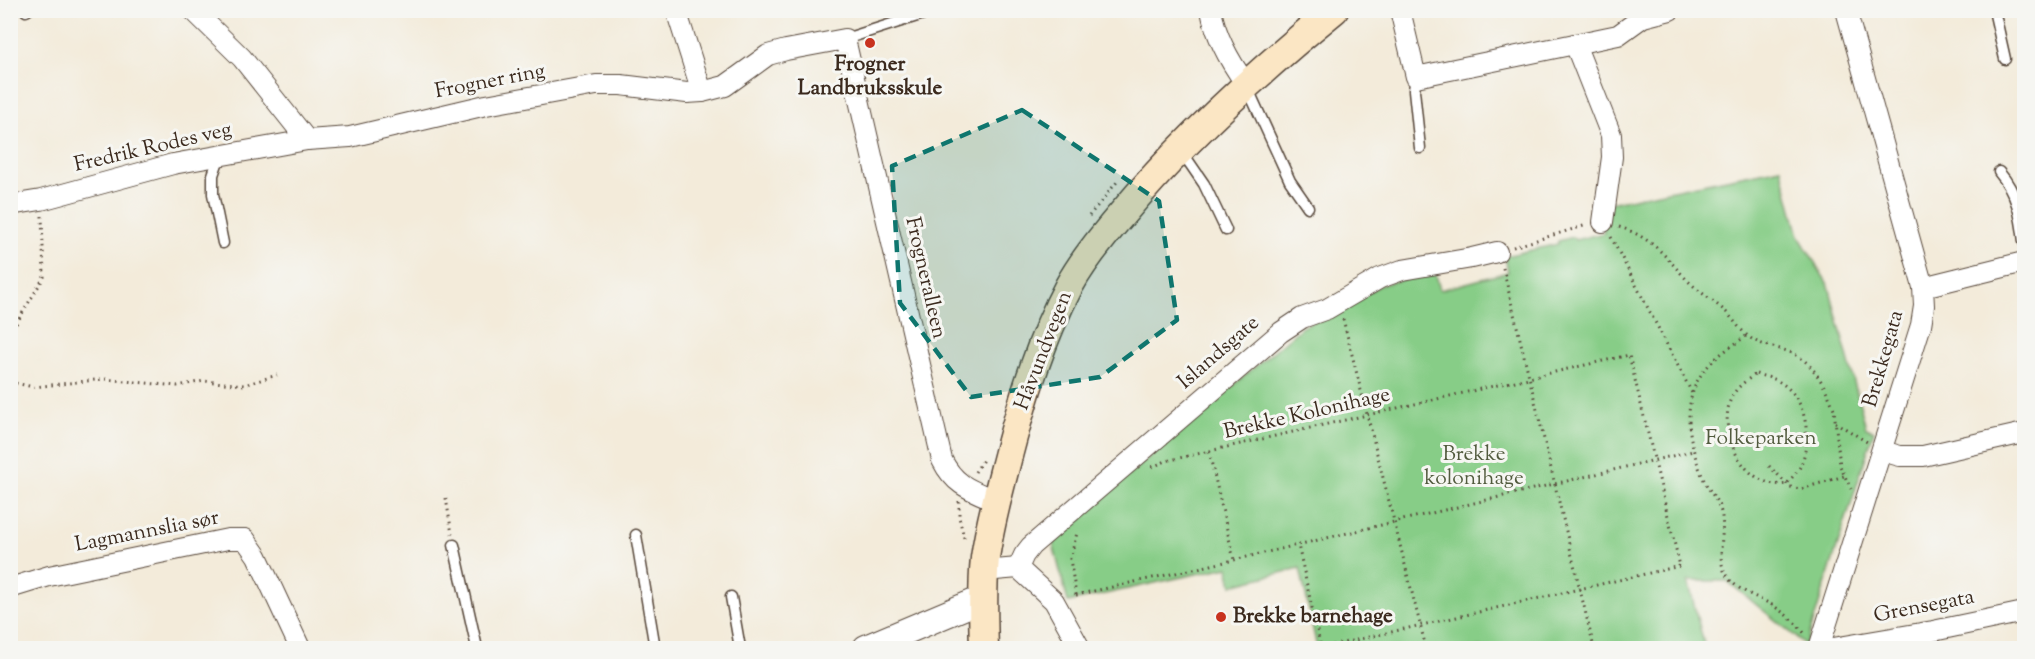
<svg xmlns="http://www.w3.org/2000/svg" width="2035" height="659" font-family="'Sorts Mill Goudy',serif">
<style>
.green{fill:#87cd87;stroke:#617c52;stroke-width:1.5}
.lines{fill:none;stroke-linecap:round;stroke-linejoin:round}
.service-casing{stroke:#57473a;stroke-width:13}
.minor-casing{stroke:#57473a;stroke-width:22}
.tertiary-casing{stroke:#57473a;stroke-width:28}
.secondary-casing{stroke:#57473a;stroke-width:31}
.path{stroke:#57473a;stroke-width:3;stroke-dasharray:1.5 4.5;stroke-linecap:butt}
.service{stroke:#fff;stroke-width:10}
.minor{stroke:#fff;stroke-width:20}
.tertiary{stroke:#fff;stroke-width:26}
.secondary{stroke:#fbe6c4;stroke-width:28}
.marked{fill:#0f766e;fill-opacity:0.2;stroke:#0f766e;stroke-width:4.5;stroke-dasharray:12 8;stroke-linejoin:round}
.poi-dot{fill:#c8321e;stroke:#f6f6f2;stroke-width:2}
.labels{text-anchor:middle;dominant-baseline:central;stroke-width:6;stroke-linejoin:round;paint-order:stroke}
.poi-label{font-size:21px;font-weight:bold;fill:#3b2a1e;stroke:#f6f6f2}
.street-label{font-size:21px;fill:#3b2a1e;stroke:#f6f6f2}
.park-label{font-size:21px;fill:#525b3e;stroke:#f6f6f2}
</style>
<rect width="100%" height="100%" fill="#f6f6f2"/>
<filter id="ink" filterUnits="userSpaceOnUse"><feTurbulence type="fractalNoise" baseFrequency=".0167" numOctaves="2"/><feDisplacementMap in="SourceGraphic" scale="12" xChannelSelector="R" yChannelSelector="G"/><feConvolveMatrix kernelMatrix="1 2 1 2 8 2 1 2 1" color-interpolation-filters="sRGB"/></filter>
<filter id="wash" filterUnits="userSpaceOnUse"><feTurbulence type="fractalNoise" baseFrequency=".008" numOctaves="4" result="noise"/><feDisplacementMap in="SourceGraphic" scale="24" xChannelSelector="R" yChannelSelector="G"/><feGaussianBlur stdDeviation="1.35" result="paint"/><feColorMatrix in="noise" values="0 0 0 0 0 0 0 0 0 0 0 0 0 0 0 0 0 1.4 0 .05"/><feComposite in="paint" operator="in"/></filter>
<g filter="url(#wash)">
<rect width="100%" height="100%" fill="#f3ebda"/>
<!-- green -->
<path class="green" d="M1781 168 1799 236 1829 286 1866 428 1874 431 1806 645 1727 581H1688L1705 648H1317L1300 568 1232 585 1228 567 1068 602 1052 540 1302 327 1381 285 1435 271 1440 290 1508 272 1505 256 1558 244V241L1573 237 1575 240 1604 233 1599 205Z"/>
</g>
<g filter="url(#ink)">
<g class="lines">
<!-- service casing -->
<g class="service-casing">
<g id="service">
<path d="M1994 10 2005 59"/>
<path d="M26 11 28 10"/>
<path d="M845 39 936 10"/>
<path d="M1416 77 1414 90 1420 148"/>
<path d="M1247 87 1290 181 1308 207"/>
<path d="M1180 149 1204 184 1226 230"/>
<path d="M220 155 213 175V194L223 243"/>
<path d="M1999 172C2017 193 2021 215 2024 242"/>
<path d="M636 535 655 648"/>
<path d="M454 545 477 648"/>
<path d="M731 597 740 648"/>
</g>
</g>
<!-- minor casing -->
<g class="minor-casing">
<g id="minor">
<path d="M193 10 242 58 307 140 350 137 486 105 596 85H621L687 93 702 92 725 86 768 55 786 50 845 39 942 460C955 486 971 490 997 501"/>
<path d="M676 10 702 92"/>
<path d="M1211 10C1216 38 1230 62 1246 84"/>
<path d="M1400 10 1416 77 1618 35 1643 17 1670 10"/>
<path d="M1575 44 1611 135 1612 157 1603 222"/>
<path d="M10 205 41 200 173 164 307 140"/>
<path d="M1923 287 2024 262"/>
<path d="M1882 451 1900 456H1923L2024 433"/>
<path d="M1018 568 1024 555 1031 546 1281 332 1302 318 1327 309 1380 278 1402 270 1472 258 1497 252"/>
<path d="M984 571 1018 568 1054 601 1080 648"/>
<path d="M10 588 49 576 228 539H245L257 556 300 648"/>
<path d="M1819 648 1921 325 1924 306 1923 287 1846 10"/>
<path d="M1833 648 1933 631 2024 612"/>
</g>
</g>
<!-- tertiary casing -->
<g class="tertiary-casing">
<path id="tertiary" d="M866 648 982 599"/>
</g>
<!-- secondary casing -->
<g class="secondary-casing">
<path id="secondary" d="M984 648C983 618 982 588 985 558 990 522 1000 487 1009 452 1024 395 1041 339 1069 286 1083 260 1103 236 1122 214 1185 138 1258 72 1334 10"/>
</g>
<!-- path -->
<g class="path">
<path d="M1089 216 1117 182"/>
<path d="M1619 227C1652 237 1665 256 1687 280 1699 292 1714 301 1726 312 1734 320 1739 329 1748 336 1765 351 1789 344 1809 365 1821 378 1828 393 1834 409L1840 466 1851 489"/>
<path d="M1611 237 1692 393"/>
<path d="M1513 247 1587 225"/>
<path d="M1503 268 1594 648"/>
<path d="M1343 319 1426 648"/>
<path d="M10 334 44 277 42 216"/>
<path d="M1746 336C1734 345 1720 353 1710 364 1678 396 1688 443 1704 480 1709 491 1718 500 1721 512 1727 534 1713 559 1729 579 1740 592 1758 597 1772 605 1785 613 1796 623 1806 635"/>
<path d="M1756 374C1762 376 1769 377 1774 379 1806 393 1813 435 1801 465 1798 472 1791 478 1787 484 1746 490 1718 437 1730 401 1735 388 1745 381 1756 374Z"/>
<path d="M10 382 34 387 104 379 177 386 204 381 244 385 277 375"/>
<path d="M1835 422 1867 442"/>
<path d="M1209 452 1234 560"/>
<path d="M1769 466 1790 487 1801 489 1844 476"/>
<path d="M1152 467 1166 461 1629 355 1680 566 1321 648 1298 545"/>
<path d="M975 472 983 460"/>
<path d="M446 498 452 534"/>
<path d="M959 501V517L965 542"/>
<path d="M1076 595 1070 559 1077 533"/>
<path d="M1076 595 1234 560 1693 451"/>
</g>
<!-- service -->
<use href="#service" class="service"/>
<!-- minor -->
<use href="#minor" class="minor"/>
<!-- tertiary -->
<use href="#tertiary" class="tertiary"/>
<!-- secondary -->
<use href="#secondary" class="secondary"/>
</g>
</g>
<!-- marked area -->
<path class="marked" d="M1022 110 1159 201 1177 320 1100 377 971 397 900 303 892 166Z"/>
<!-- markers -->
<g class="poi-dot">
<circle cx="870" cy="43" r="6"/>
<circle cx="1221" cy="617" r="6"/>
</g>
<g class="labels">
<!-- poi labels -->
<g class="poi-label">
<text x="870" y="65">Frogner<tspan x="870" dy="24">Landbruksskule</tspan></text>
<text x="1233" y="617" text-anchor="start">Brekke barnehage</text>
</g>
<!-- street labels -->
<g class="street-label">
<text transform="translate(490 82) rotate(-11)">Frogner ring</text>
<text transform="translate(153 148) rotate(-13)">Fredrik Rodes veg</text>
<text transform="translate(925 278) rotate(77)">Frogneralleen</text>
<text transform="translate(1044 351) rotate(-69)">Håvundvegen</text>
<text transform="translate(1219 353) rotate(-41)">Islandsgate</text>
<text transform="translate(1884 359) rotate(-74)">Brekkegata</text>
<text transform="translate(1307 414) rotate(-13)">Brekke Kolonihage</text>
<text transform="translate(147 532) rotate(-11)">Lagmannslia sør</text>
<text transform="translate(1924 607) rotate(-11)">Grensegata</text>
</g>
<!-- park labels -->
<g class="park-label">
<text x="1761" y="439">Folkeparken</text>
<text x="1474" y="455">Brekke<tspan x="1474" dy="24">kolonihage</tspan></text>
</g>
</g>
<!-- margin -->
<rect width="2035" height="659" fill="none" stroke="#f6f6f2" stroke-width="36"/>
</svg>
